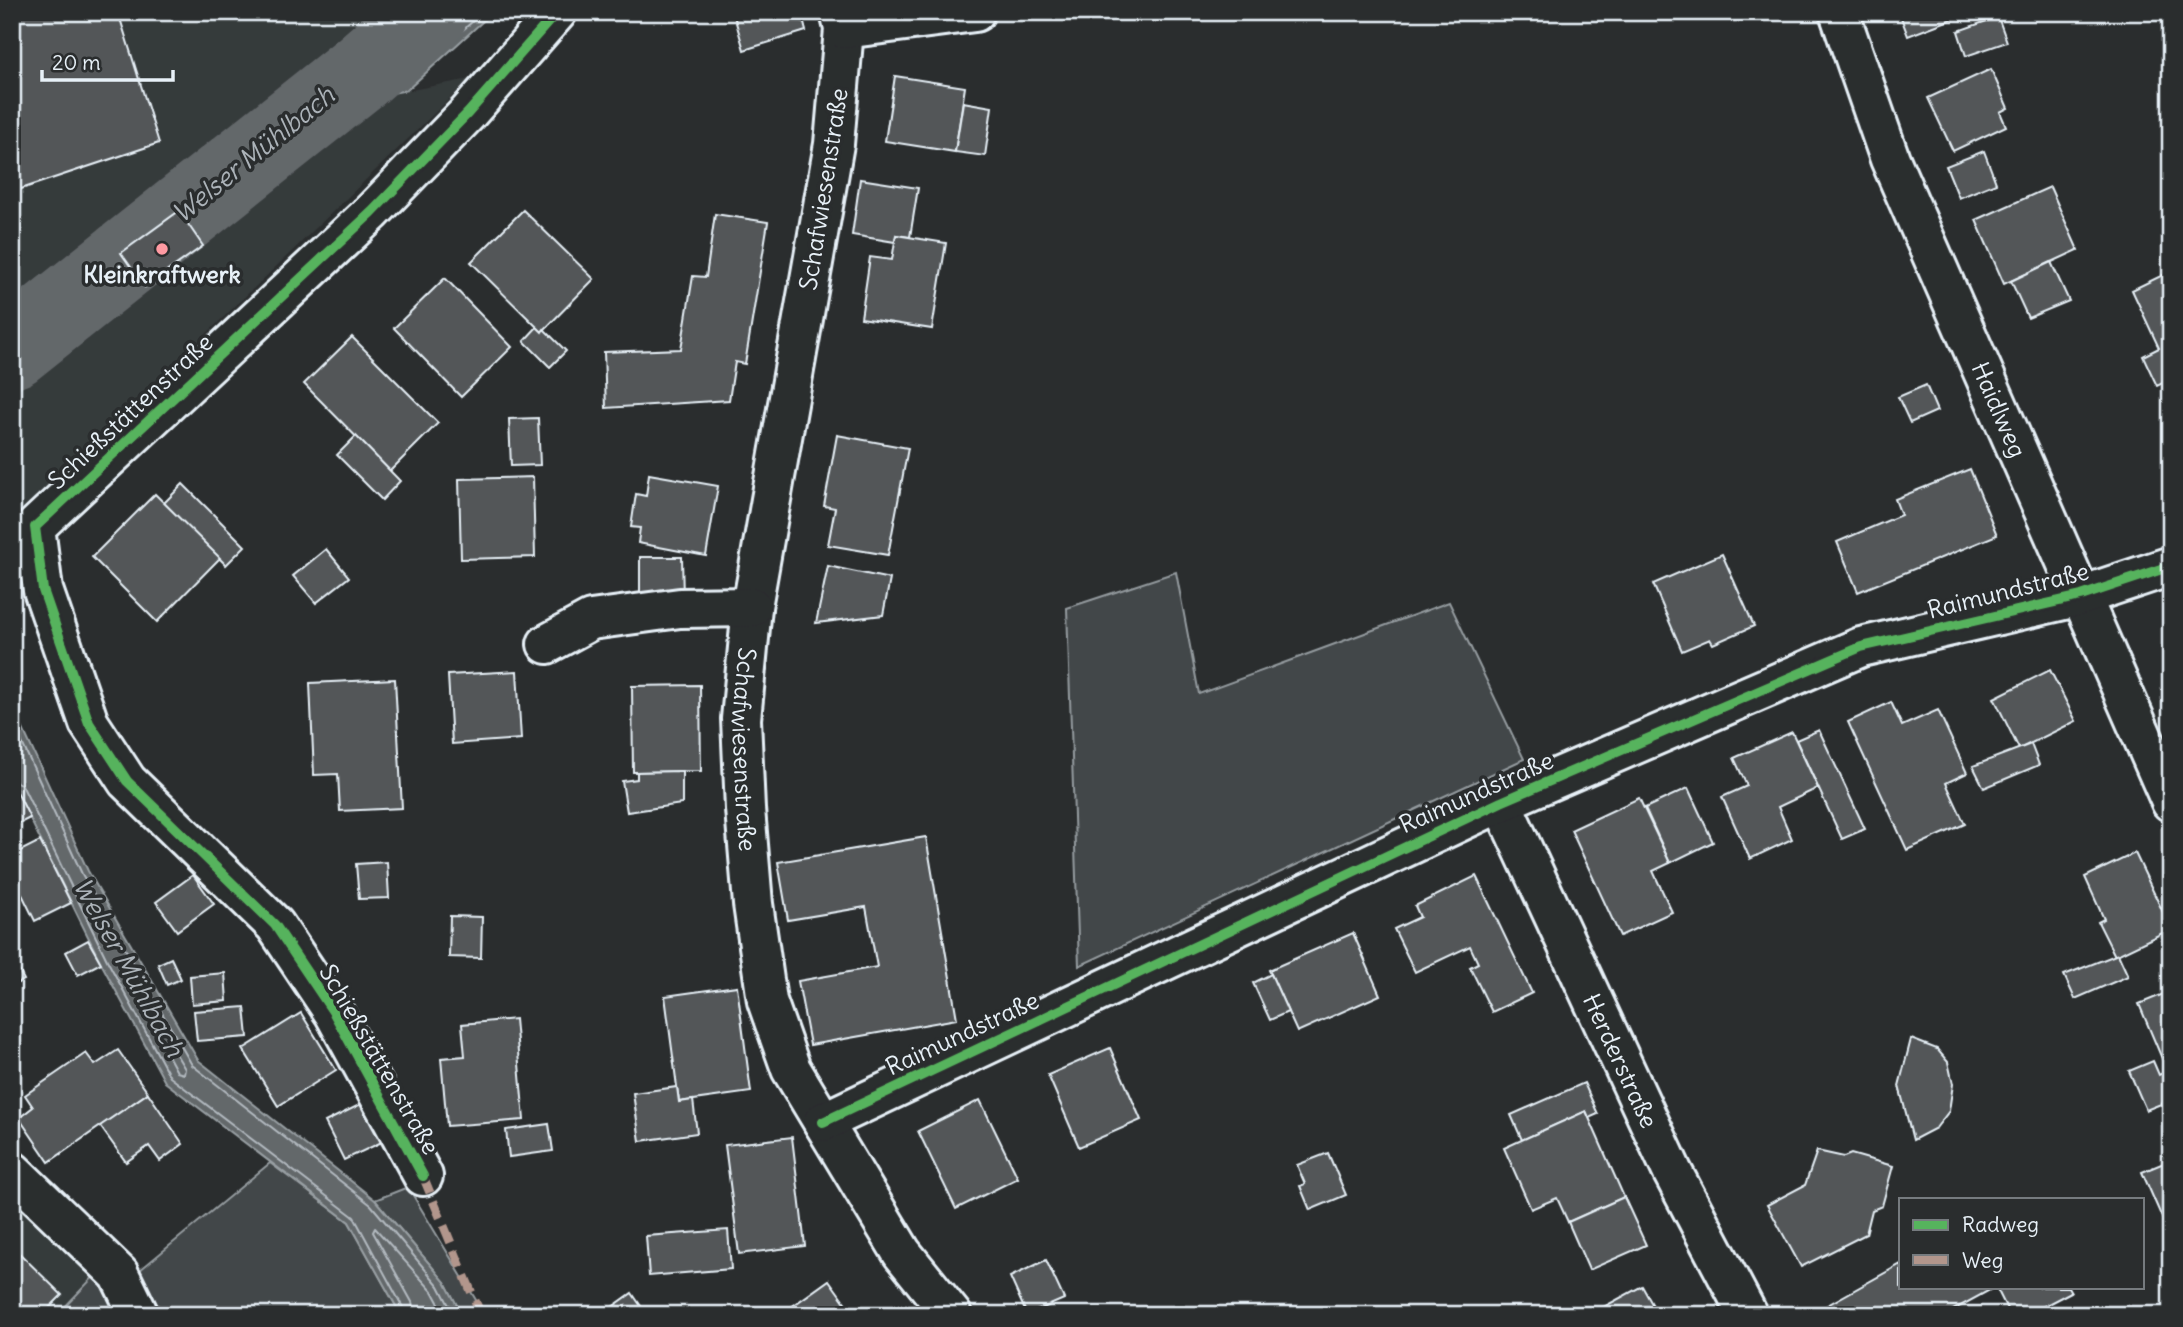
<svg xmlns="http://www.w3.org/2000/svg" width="2183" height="1327" font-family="Delius,sans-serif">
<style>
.built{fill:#363a3b}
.green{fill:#424648;stroke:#959ca0;stroke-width:2}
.water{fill:#63686b;stroke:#989fa3;stroke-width:2}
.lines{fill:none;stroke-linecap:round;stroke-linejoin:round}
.shore{stroke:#b3bac0;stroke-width:2}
.river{stroke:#63686b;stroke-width:79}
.building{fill:#535759;stroke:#e8f1f8;stroke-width:2}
.minor-casing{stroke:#e8f1f8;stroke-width:44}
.minor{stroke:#2a2d2e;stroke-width:38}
.quiet{stroke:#b2968c;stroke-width:9;stroke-dasharray:18 9;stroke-linecap:butt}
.cycleway-casing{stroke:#2a2d2e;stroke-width:15}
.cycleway{stroke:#56b35d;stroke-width:10}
.poi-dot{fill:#ff9aa2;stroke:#2a2d2e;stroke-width:2.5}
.labels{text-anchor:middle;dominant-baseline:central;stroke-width:7;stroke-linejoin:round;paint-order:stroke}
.street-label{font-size:24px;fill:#e8f1f8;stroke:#2a2d2e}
.poi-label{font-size:24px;font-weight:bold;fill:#e8f1f8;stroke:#2a2d2e}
.water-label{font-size:26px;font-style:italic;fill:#acb3b9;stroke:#2a2d2e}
</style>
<rect width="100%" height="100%" fill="#2a2d2e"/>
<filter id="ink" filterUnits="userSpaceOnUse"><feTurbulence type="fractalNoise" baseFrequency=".0143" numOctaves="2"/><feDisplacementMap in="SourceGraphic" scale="14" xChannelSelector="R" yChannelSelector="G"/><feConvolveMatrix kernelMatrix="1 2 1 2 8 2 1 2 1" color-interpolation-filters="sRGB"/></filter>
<g filter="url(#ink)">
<!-- built -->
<g class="built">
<path d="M12 12H384L358 41 12 302Z"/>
<path d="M470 79 12 522V389L83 328 125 259 205 196 217 211 358 100Z"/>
<path d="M12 1186 101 1269 57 1315H12Z"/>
</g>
<!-- green -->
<g class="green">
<path d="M1176 572 1199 694 1449 602 1524 759 1079 966 1067 608Z"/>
<path d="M270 1163 349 1222 401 1315H57L101 1269 134 1275Z"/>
<path d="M408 1187 485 1315H462L445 1282 375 1200Z"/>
</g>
<!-- water -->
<g class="water">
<path d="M384 12H493L407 90 358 100 217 211 204 196 125 259 124 284 83 328 12 389V302L358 41Z"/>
<path d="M12 705 88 871 198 1060 375 1200 445 1282 462 1315H401L349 1222 165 1082 101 963 12 782Z"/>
</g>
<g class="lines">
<!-- shore -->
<g class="shore">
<path d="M398 12C396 43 237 150 205 174L204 180 222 187 350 86 400 75 470 12"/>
<path d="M408 12 403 30 370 64 371 69 395 65 454 12"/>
<path d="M156 226 201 190H208L221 199 355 94 404 83 483 12"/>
<path d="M12 306 19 305 362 46 387 20 389 12"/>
<path d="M12 315 23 312 105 250 110 251 108 278 72 317 12 368"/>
<path d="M12 326 29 321 80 283 85 284 65 309 12 354"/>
<path d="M12 379 78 323 116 282 120 254"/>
<path d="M12 721 82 874 192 1065 371 1205 439 1286 454 1315"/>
<path d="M13 780 22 785 107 960 170 1077 354 1217 407 1315"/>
<path d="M166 1043 170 1044 185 1069 184 1074 177 1072 164 1048Z"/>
<path d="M415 1315 412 1302 373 1232 375 1228 432 1291 445 1315"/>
</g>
<!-- river -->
<path class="river" d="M12 349 360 72 429 12"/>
</g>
<!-- building -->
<g class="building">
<path d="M12 12H118L159 143 12 192Z"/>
<path d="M733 12H801L806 31 744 50Z"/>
<path d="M1899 12H1968V13L1908 36Z"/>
<path d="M1998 17 2007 42 1966 56 1958 31Z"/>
<path d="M1991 69 2008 108 2000 112 2006 126 1953 151 1928 98Z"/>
<path d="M895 76 965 87 955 152 885 141Z"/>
<path d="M963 102 992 107 985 156 955 152Z"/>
<path d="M1984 151 1996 183 1959 198 1946 166Z"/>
<path d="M860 179 918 188 910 237 896 235 895 242 852 235Z"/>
<path d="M2050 187 2078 250 2004 284 1976 220Z"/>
<path d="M523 210 594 279 542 332 471 262Z"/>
<path d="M179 211 203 246 145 287 121 253Z"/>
<path d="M715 214 768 222 745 364 735 362 729 400 606 408 604 352 681 349 693 276 706 277Z"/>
<path d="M896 235 946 243 932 329 861 318 870 257 892 260Z"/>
<path d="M2051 262 2069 301 2028 318 2011 281Z"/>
<path d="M2171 271V379L2157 386 2143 356 2159 348 2132 290Z"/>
<path d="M445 278 512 347 461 397 394 328Z"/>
<path d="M537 327 542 332 544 329 566 351 550 367 524 341Z"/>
<path d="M352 337 438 423 390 471 304 384Z"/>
<path d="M1926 385 1937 411 1910 423 1898 397Z"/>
<path d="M538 418 540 465 511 466 509 419Z"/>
<path d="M837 435 908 448 888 555 828 545 835 508 824 506Z"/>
<path d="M356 436 400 481 382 500 337 455Z"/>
<path d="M1970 469 1997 535 1858 592 1837 542 1901 515 1895 499Z"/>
<path d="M649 474 718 486 706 556 638 543 640 528 631 527 636 494 646 496Z"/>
<path d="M533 477 535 557 461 559 459 479Z"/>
<path d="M183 484 245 546 226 565 164 503Z"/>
<path d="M155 494 220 558 157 622 92 557Z"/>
<path d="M326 549 349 577 316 603 293 576Z"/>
<path d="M1722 554 1754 626 1713 644 1710 639 1682 651 1653 584Z"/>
<path d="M640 557H682L683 598 640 599Z"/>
<path d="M828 566 890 579 883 615 816 623Z"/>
<path d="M2050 670 2076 721 2019 749 1994 698Z"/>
<path d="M517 671 521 739 452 744 448 675Z"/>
<path d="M395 679 402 808 340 811 338 774 314 775 310 683Z"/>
<path d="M700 685 701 771 633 772 632 686Z"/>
<path d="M1891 702 1902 726 1938 710 1967 773 1946 783 1965 824 1907 850 1848 722Z"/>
<path d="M1819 730 1865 829 1842 839 1796 740Z"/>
<path d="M1792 732 1818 788 1778 807 1792 839 1750 859 1722 797 1747 786 1734 758Z"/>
<path d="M2031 744 2039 765 1984 788 1973 766Z"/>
<path d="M682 771V804L627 812 622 781 637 779V772Z"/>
<path d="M12 782 30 818 12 827Z"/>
<path d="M1688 788 1713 842 1670 863 1645 808Z"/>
<path d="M1639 798 1670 863 1653 871 1672 912 1620 936 1571 830Z"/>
<path d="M926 837 957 1019 810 1045 798 981 877 967 866 907 788 920 778 862Z"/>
<path d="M40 841 71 903 35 921 17 884 12 886V855Z"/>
<path d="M2135 853 2171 929 2115 956 2098 922 2104 919 2085 877Z"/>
<path d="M387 862 389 898 359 899 356 864Z"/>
<path d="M193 875 214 904 177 931 156 902Z"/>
<path d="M1476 876 1532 993 1492 1012 1470 967 1478 963 1470 946 1415 972 1394 929 1420 917 1415 906Z"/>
<path d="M450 916 482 917 481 958 449 957Z"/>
<path d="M1353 933 1380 995 1297 1032 1269 970Z"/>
<path d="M88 940 101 963 78 975 66 952Z"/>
<path d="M2118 954 2128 976 2075 999 2064 975Z"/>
<path d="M12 957 24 980 12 986Z"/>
<path d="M171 958 181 979 167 985 158 964Z"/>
<path d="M225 973 227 1001 192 1004 190 976Z"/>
<path d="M1271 974 1288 1012 1270 1020 1253 983Z"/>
<path d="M737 986 751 1092 679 1102 665 996Z"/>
<path d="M2171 991V1058L2163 1061 2139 1004Z"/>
<path d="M245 1007 248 1037 197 1041 194 1011Z"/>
<path d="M301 1013 336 1070 278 1106 243 1049Z"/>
<path d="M515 1019 524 1120 447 1126 441 1058 465 1056 462 1024Z"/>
<path d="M1911 1039 1937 1049 1948 1062 1953 1084 1949 1111 1936 1128 1913 1140 1899 1086Z"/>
<path d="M1110 1048 1141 1120 1079 1147 1048 1075Z"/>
<path d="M118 1050 148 1093 49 1162 19 1118 33 1107 25 1095 86 1053 95 1065Z"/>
<path d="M2153 1061 2159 1075 2171 1069V1100L2146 1110 2129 1071Z"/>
<path d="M1584 1083 1598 1114 1589 1118 1586 1111 1522 1140 1511 1115Z"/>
<path d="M677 1087 679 1102 693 1100 697 1133 640 1141 633 1093Z"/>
<path d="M148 1093 183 1144 160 1161 149 1146 126 1162 100 1126Z"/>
<path d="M980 1100 1018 1178 956 1209 918 1131Z"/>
<path d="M2171 1100V1123L2163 1104Z"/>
<path d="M365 1102 384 1141 344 1160 325 1122Z"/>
<path d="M1586 1111 1624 1197 1568 1222 1557 1198 1531 1209 1504 1148Z"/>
<path d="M549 1124 553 1151 509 1157 506 1130Z"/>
<path d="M792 1137 805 1246 739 1254 725 1145Z"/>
<path d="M1817 1151 1844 1157 1851 1154 1893 1166 1882 1206 1872 1210 1866 1234 1801 1267 1767 1205 1805 1185Z"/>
<path d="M1328 1153 1346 1195 1310 1210 1300 1186 1305 1184 1297 1165Z"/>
<path d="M2171 1160V1216L2163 1220 2142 1172Z"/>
<path d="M1624 1197 1646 1245 1589 1270 1568 1222Z"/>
<path d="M728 1230 731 1269 649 1276 646 1236Z"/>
<path d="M12 1246 62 1295 42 1315H12Z"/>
<path d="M1046 1260 1064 1299 1027 1315 1010 1277Z"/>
<path d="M1901 1264V1287H1988L1990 1290 1944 1315H1817L1815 1312Z"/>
<path d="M829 1280 854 1315H780Z"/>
<path d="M1642 1286 1656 1311 1649 1315H1589Z"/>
<path d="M1996 1287H2068L2071 1292 2027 1315H2010Z"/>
<path d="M632 1293 647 1315H601Z"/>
<path d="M1664 1306 1669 1315H1649L1656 1311Z"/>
</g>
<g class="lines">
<!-- minor casing -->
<g class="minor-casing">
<g id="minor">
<path id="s1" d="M840 12 844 29 834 144 752 607 741 719 745 809 753 904 767 1001 791 1069 902 1253 952 1315"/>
<path id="s2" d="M1839 12 1890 159 2171 802"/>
<path d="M844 29 975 12"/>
<path d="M547 644 591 620 680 608 752 607"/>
<path id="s3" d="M1501 802 1672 1171 1748 1315"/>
<path d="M823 1122 1501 802 1861 647 2081 596 2171 566"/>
<path d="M12 1171 119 1274 139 1315"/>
<path d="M423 1176 334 1013 275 925 127 781 89 723 43 590 35 527 372 212 468 113 557 12"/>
</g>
</g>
<!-- minor -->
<use href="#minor" class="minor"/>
<!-- quiet -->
<path class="quiet" d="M423 1176 481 1315"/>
<!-- cycleway casing -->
<g class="cycleway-casing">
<g id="cycleway">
<path d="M823 1122 1501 802 1861 647 2081 596 2171 566"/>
<path d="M423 1176 334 1013 275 925 127 781 89 723 43 590 35 527 372 212 468 113 557 12"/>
</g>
</g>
<!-- cycleway -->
<use href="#cycleway" class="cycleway"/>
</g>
</g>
<!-- markers -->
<circle class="poi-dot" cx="162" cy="249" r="7"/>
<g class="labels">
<!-- street labels -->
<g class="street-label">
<text transform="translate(823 189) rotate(-81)">Schafwiesenstraße</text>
<text stroke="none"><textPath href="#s2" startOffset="429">Haidlweg</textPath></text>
<text transform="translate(130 411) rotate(-43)">Schießstättenstraße</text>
<text transform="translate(2008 590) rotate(-14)">Raimundstraße</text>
<text stroke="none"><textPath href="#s1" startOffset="746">Schafwiesenstraße</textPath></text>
<text transform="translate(1476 792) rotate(-24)">Raimundstraße</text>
<text transform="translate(962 1033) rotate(-25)">Raimundstraße</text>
<text transform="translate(380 1059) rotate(60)">Schießstättenstraße</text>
<text stroke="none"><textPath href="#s3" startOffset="285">Herderstraße</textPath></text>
</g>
<!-- poi labels -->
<g class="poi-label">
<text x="162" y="274">Kleinkraftwerk</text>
</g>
<!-- water labels -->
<g class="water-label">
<text transform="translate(253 154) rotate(-39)">Welser Mühlbach</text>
<text transform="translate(129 967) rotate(61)">Welser Mühlbach</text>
</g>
</g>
<!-- margin -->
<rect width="2183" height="1327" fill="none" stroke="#2a2d2e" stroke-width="42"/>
<rect x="21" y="21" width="2141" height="1285" fill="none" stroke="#e8f1f8" stroke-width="2.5" filter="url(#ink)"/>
<!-- legend -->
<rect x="1899" y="1198" width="245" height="91" fill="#2a2d2e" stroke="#767b7f" stroke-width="2"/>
<rect x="1913" y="1220" width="35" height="10" fill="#56b35d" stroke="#767b7f" stroke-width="2"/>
<text x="1962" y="1232" font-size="21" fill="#e8f1f8">Radweg</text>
<rect x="1913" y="1255" width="35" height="10" fill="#b2968c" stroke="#767b7f" stroke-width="2"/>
<text x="1962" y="1268" font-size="21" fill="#e8f1f8">Weg</text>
<!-- scale -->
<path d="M42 70v10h131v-10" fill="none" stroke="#e8f1f8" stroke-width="3.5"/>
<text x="52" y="70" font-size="21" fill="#e8f1f8" stroke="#2a2d2e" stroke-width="5" paint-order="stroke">20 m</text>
</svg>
